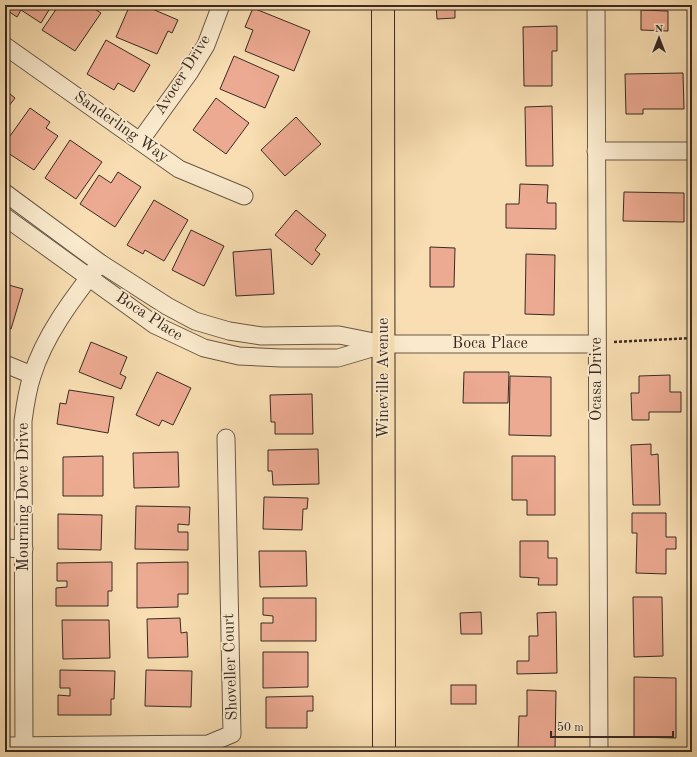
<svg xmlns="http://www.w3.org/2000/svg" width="697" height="757" font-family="'Old Standard TT',serif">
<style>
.building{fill:#edaa92;stroke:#392a23}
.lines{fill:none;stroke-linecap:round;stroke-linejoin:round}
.minor-casing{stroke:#695747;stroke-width:19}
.major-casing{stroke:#392a23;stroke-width:24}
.path{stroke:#392a23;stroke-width:2.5;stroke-dasharray:3 2;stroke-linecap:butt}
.minor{stroke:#faeacd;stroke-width:17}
.major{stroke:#f8deb2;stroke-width:22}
.labels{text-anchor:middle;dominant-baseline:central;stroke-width:4;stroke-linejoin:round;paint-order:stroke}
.street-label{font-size:16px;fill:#392a23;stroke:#faeacd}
</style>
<rect width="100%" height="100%" fill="#f8deb2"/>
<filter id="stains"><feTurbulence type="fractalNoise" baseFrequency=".005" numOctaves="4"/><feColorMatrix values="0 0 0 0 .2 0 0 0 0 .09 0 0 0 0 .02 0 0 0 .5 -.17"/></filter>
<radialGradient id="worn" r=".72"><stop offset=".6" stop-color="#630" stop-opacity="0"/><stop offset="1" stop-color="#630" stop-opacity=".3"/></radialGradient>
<!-- building -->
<g class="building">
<path d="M5 5H52L41 23 21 10 17 17 5 9Z"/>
<path d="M59 5H88L101 13 75 51 42 30Z"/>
<path d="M130 5H143L178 20 172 33 168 31 157 54 116 37Z"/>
<path d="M436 5H455V18L437 19Z"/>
<path d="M510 5H547V6L510 7Z"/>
<path d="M253 8 310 31 294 71 245 51 253 30 245 27Z"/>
<path d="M641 10 668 11V31L641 30Z"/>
<path d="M557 26V51H552V86H524L523 27Z"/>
<path d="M106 40 150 65 134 92 118 83 114 90 87 74Z"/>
<path d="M234 56 279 76 265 108 220 89Z"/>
<path d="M683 73 684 109H643V114H626L625 74Z"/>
<path d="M5 90 15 98 5 111Z"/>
<path d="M216 98 249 123 226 154 193 130Z"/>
<path d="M552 106 553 166H526L525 107Z"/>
<path d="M30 108 50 122 46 128 58 136 34 170 5 151V143Z"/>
<path d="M296 117 321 144 285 176 261 150Z"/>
<path d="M70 140 102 162 76 199 45 178Z"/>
<path d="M118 172 141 187 115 227 80 204 99 175 111 183Z"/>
<path d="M520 184 548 185 547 203H556V229L506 228V204H519Z"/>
<path d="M624 192 684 193V222L623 221Z"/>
<path d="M154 200 188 220 164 261 145 250 143 254 127 245Z"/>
<path d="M296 210 326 235 315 250 320 254 312 265 275 235Z"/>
<path d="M191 230 224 246 204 286 172 270Z"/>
<path d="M430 247 455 248 454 287H430Z"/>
<path d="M271 249 274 294 236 296 233 252Z"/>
<path d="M526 254 555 255 554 315 525 314Z"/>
<path d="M5 284 23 289 11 329 5 327Z"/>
<path d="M91 342 127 357 120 374 126 377 121 389 79 372Z"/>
<path d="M157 372 191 388 173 425 162 420 159 426 136 415Z"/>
<path d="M464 372H509L508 403H463Z"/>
<path d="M670 375V392H681V412H649V420H632L631 393H639V376Z"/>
<path d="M510 376 551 377V436L509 435Z"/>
<path d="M69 390 114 397 108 433 57 424 60 403 66 404Z"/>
<path d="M312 394 313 434H275V422H271L270 395Z"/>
<path d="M651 444V455L658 454 660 505H633L631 445Z"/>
<path d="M318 449 319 484 273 485 272 471H268V450Z"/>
<path d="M178 452 179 487 134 488 133 453Z"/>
<path d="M103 456V496H63V457Z"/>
<path d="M512 456H555V515H527V500H512Z"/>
<path d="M264 497 308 498 307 509H303L302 530 263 529Z"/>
<path d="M136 506 190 507 189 525 178 524V532H188V550L135 549Z"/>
<path d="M632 513H666V537H676V549H666V574L636 573 637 533H632Z"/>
<path d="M58 514 102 515 101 550 58 549Z"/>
<path d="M520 541H548V558H557V585H538L539 578 520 577Z"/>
<path d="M259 551H306L307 586 260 587Z"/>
<path d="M112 562V591H108V606H56V588L67 587V581H57V563Z"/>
<path d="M188 562V594H178V607L137 608V563Z"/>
<path d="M633 597H662L663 656 634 657Z"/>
<path d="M263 598H316V641H261V623H273V616L263 615Z"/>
<path d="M481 612 482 634H461L460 613Z"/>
<path d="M556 612 557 673 517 674V661H529V636H538L537 613Z"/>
<path d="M180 618 181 633 187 632 188 657 148 658 147 619Z"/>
<path d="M62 620H109L110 658 63 659Z"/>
<path d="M263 652H308V687L263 688Z"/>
<path d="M60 670 115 671 114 699H111V715H58V695L70 696V688H60Z"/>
<path d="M146 670 192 671 191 707 145 706Z"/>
<path d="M634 677 676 678V738L634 737Z"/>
<rect x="451" y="685" width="25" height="19"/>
<path d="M527 690 556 691 555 750H518L519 716H527Z"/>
<path d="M313 696V711H307V728H266V697Z"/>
</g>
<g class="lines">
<!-- minor casing -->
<g class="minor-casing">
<g id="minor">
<path d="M596 5 599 752"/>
<path d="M5 46 179 169 244 196"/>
<path d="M140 141 189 73 206 45 221 5"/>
<path d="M596 151H692"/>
<path d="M5 193 100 263 167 306 195 321 229 331 262 336 339 335 384 344H597"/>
<path d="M5 217 155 325 204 348 239 356 281 358H338L382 345"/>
<path d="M5 364 32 375"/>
<path d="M5 548 24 549"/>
<path d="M5 746 208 744 232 734 226 438"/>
<path d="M24 752 23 421C25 406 27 391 32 376 45 334 74 297 100 263"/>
</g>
</g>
<!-- major casing -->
<g class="major-casing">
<path id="major" d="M383 5 384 752"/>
</g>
<!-- path -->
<path class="path" d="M614 342 692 338"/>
<!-- minor -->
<use href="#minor" class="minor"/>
<!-- major -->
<use href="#major" class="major"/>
</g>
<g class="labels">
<!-- street labels -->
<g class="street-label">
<text transform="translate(183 75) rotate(-58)">Avocer Drive</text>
<text transform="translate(121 127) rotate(35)">Sanderling Way</text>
<text transform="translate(149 317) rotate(33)">Boca Place</text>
<text x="490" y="344">Boca Place</text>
<text transform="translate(384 378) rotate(-90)">Wineville Avenue</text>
<text transform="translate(597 379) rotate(-90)">Ocasa Drive</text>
<text transform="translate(24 497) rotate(-90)">Mourning Dove Drive</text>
<text transform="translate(231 667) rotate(-92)">Shoveller Court</text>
</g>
</g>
<!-- margin -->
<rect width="697" height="757" fill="none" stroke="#f8deb2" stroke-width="20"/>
<rect x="6" y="6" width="685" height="745" fill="none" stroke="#392a23" stroke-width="2"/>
<rect x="10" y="10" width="677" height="737" fill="none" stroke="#392a23"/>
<!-- north arrow -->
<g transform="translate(659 38)" stroke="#faeacd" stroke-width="3" paint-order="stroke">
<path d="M0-3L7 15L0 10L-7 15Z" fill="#392a23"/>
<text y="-6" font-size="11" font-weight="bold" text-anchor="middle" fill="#392a23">N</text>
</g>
<!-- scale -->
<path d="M551 731v6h122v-6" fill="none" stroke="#392a23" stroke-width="2"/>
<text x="557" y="731" font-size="12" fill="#392a23" stroke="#faeacd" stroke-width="3" paint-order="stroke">50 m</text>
<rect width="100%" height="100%" filter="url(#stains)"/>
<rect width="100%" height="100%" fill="url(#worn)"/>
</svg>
